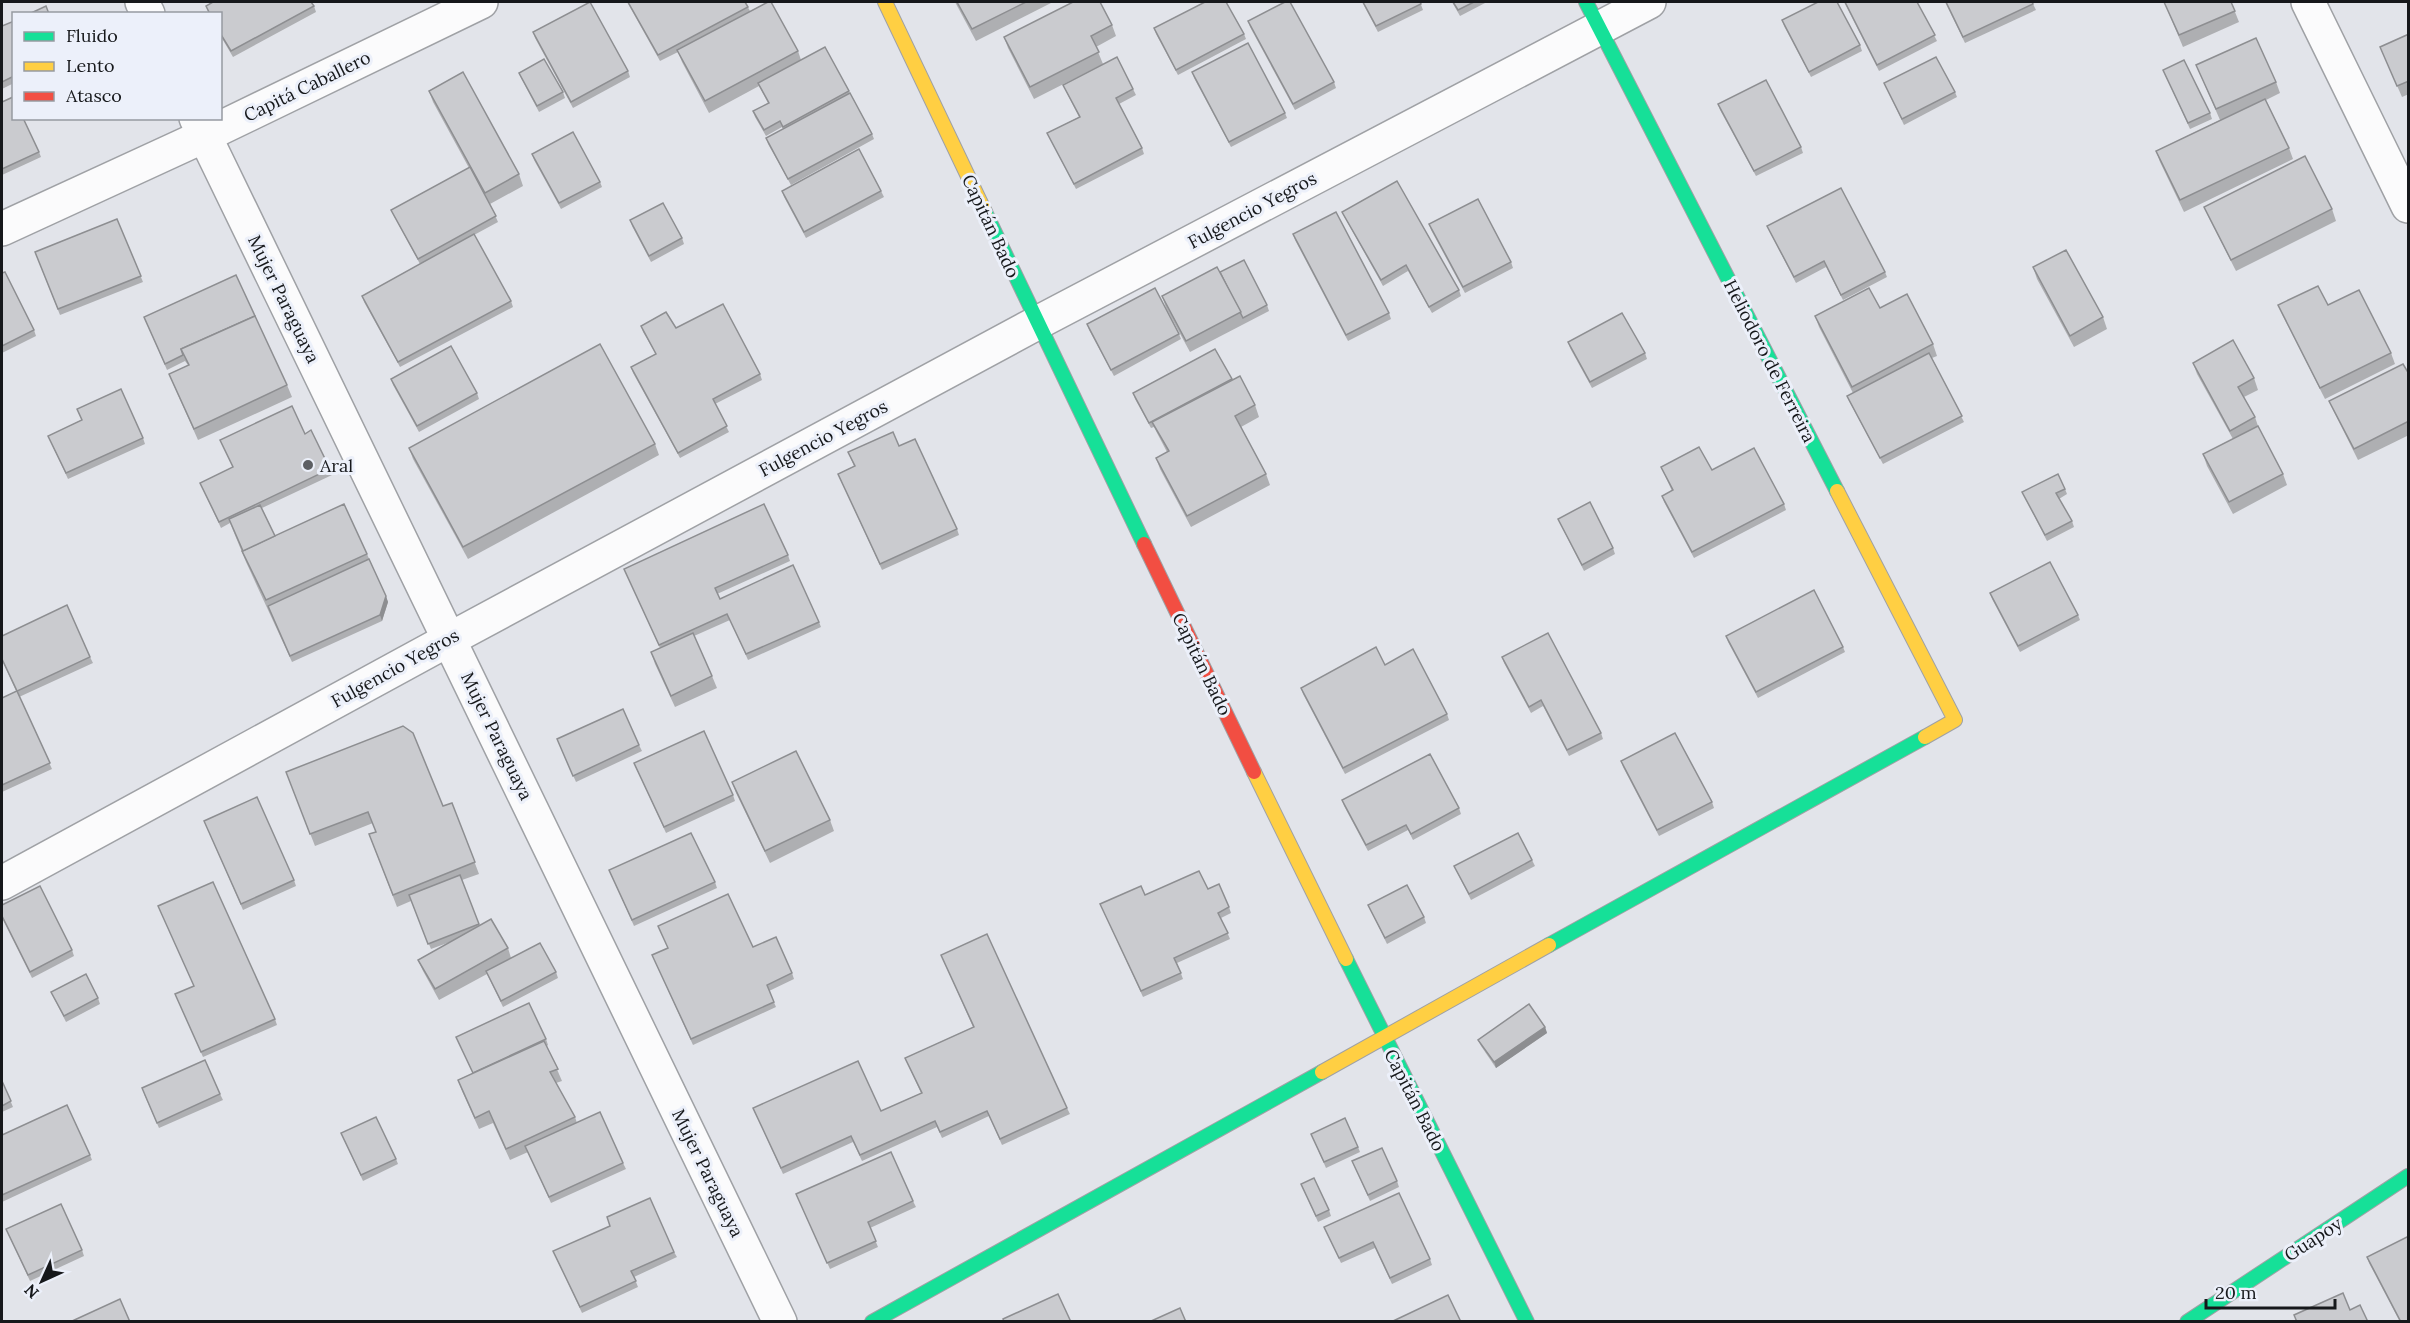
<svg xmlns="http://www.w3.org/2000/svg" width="2410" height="1323" font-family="Lora,serif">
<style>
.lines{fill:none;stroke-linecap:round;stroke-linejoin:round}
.street-casing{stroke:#9fa1a5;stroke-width:36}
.fast-casing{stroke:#9fa1a5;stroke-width:16}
.slow-casing{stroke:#9fa1a5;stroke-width:16}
.jam-casing{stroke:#9fa1a5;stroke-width:16}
.street{stroke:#fbfbfc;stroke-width:33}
.fast{stroke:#16e098;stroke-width:14}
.slow{stroke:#ffcf43;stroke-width:14}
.jam{stroke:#f24e42;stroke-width:14}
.wall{fill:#aeafb2}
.shaded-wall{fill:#8d8e91}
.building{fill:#cacbcf;stroke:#8d8e91;stroke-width:1.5}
.poi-dot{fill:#5d5f63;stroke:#ecf0fa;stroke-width:2}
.labels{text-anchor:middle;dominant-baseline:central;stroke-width:6;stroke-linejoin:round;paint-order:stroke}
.street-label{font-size:18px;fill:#16181b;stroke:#ecf0fa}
.poi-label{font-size:18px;fill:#16181b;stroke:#ecf0fa;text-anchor:start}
</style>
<rect width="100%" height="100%" fill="#e2e4ea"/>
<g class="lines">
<!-- street casing -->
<g class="street-casing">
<g id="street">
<path d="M142 2 148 14"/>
<path d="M2308 2 2408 206"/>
<path d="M196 118 780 1322"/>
<path d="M2 229 204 136 481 2"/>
<path d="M2 883 450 639 1037 323 1649 2"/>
</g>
</g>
<!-- fast casing -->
<g class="fast-casing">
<g id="fast">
<path d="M1586 2 1837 491"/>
<path d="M985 212 1144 544"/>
<path d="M1549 945 1925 737"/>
<path d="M1346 959 1527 1322"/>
<path d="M872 1322 1322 1072"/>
<path d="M2187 1322 2408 1176"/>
</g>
</g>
<!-- slow casing -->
<g class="slow-casing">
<g id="slow">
<path d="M885 2 985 212"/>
<path d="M1837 491 1955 720 1925 737"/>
<path d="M1254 772 1346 959"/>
<path d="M1322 1072 1549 945"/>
</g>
</g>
<!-- jam casing -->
<g class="jam-casing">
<path id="jam" d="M1144 544 1254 772"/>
</g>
<!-- street -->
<use href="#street" class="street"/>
<!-- fast -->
<use href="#fast" class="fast"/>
<!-- slow -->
<use href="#slow" class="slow"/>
<!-- jam -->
<use href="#jam" class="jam"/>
</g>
<!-- wall -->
<g class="wall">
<path d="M627 2H745L750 11 798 51 801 60 825 47 872 134 874 139 791 185 768 144 766 138 783 129 782 127 766 136 755 117 753 111 768 103 759 86 709 113 682 62 678 52 660 61Z"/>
<path d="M955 2H1053L976 41Z"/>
<path d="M1362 2H1420L1423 10 1378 32Z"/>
<path d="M1452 2H1487L1460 16Z"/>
<path d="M1844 2H1917L1937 41 1879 71Z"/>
<path d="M1945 2H2032L2036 10 1965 43Z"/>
<path d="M2164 2H2231L2239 22 2183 47Z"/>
<path d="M206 6H314L316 12 233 57 220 35V14H209Z"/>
<path d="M1782 20 1860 45 1862 51 1811 77 1784 26Z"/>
<path d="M14 21V83L2 89V26Z"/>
<path d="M1248 21 1334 82 1336 88 1295 110 1250 27Z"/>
<path d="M1112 25 1116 36 1096 47 1103 64 1034 99 1008 48 1004 37Z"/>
<path d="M1154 28 1244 34 1246 39 1178 75 1156 34Z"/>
<path d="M533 32 628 71 630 77 573 108 535 38Z"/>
<path d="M2409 34V94L2402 97 2380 47Z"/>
<path d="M2196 65 2276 82 2280 93 2266 100 2289 148 2293 159 2184 212 2160 162 2156 151 2220 120Z"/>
<path d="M2163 70 2210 113 2212 119 2190 129Z"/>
<path d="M1192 72 1285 113 1287 118 1231 147 1194 78Z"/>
<path d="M519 73 563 92 565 98 539 112 521 78Z"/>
<path d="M1884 83 1955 92 1957 97 1904 125Z"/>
<path d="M1063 85 1133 89 1136 95 1119 104 1142 148 1144 154 1076 189 1047 133 1079 117Z"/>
<path d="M429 91 519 174 523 186 490 204 498 222 474 235 511 301 513 307 400 367 364 302 362 296 420 264 394 216 391 210 469 168 433 102Z"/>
<path d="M2 102 39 152 41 157 2 175Z"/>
<path d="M1718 104 1801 147 1803 153 1756 176 1720 110Z"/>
<path d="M532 154 600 182 602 187 561 209 534 160Z"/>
<path d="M782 191H881L884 197 806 238 784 197Z"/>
<path d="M2204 207 2332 209 2336 221 2236 271 2209 218Z"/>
<path d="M1342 212 1459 290 1461 296 1432 313 1408 271 1383 286 1345 218Z"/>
<path d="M117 219 143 282 60 315 35 252Z"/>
<path d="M630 220 682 238 684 244 651 262 632 226Z"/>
<path d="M1429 224 1511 262 1513 268 1465 293 1431 230Z"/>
<path d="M1767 226 1885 272 1887 277 1843 300 1826 267 1796 283Z"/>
<path d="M1293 234 1389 313 1391 319 1348 341 1295 240Z"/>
<path d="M2033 267 2103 317 2107 329 2074 347 2037 279Z"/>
<path d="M1220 272 1267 305 1269 311 1190 352 1166 308 1162 296Z"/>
<path d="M2 273 34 330 36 336 2 353Z"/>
<path d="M2278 305 2391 353 2395 364 2325 399 2283 316Z"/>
<path d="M1880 308 1933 344 1937 356 1932 358 1964 422 1883 464 1849 401 1847 396 1853 393 1819 327 1815 316Z"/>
<path d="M144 317 287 385 292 397 198 440 174 386 169 374 188 365 185 361 167 370Z"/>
<path d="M1087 324 1179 334 1181 339 1114 376 1089 330Z"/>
<path d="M641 326 676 328 760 374 762 380 715 404 729 432 680 458 633 373 631 367 656 354 643 332Z"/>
<path d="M1568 342 1645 353 1647 359 1592 388 1570 348Z"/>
<path d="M1215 349 1232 380 1255 405 1259 417 1241 427 1266 474 1270 485 1191 527 1160 469 1156 458 1167 452 1157 433 1154 427 1151 428 1135 399 1133 393Z"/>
<path d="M2193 363 2254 378 2258 390 2244 397 2255 417 2259 429 2283 474 2287 485 2233 514 2207 466 2203 454 2233 439 2197 374Z"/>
<path d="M2409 374V435L2358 460 2334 412 2329 401Z"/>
<path d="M391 379 477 393 479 399 419 432 393 385Z"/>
<path d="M81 420 143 438 145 444 68 479 48 436Z"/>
<path d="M305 434 330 469 332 475 262 508 275 536 367 554 388 602 382 621 292 662 246 562 230 523 221 528 200 483 233 467 220 440Z"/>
<path d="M655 444 659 455 468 559 413 459 409 448Z"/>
<path d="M899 446 957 529 959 535 882 570 838 474 854 466 848 452Z"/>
<path d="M1661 467 1712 470 1784 504 1786 510 1694 558 1664 502 1662 496 1672 491Z"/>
<path d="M2065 489 2067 494 2059 499 2072 521 2074 527 2047 541 2022 492Z"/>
<path d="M1558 519 1613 548 1615 554 1584 571Z"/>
<path d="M788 555 790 561 717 594 720 599 819 622 821 627 748 660 730 620 694 636 712 676 717 688 675 707 655 664 651 652 660 648 624 569Z"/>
<path d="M1990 593 2078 615 2080 620 2020 652 1992 599Z"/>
<path d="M2 636 90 657 93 663 19 697 52 769 2 792V698L16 691 2 660Z"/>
<path d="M1726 636 1843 647 1845 652 1758 698 1728 642Z"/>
<path d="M1502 657 1601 733 1603 739 1569 756 1543 706 1531 713 1504 663Z"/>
<path d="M1385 665 1447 714 1449 720 1345 774 1303 694 1301 688Z"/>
<path d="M557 739 639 745 642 751 576 782Z"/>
<path d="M1621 761 1712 802 1714 808 1659 836 1623 767Z"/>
<path d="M634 763 733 795 735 801 666 833Z"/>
<path d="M286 772 443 806 452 803 479 874 462 880 479 925 508 948 511 958 556 972 558 978 503 1007 487 974 439 1000 423 971 418 960 450 942 431 949 411 901 397 907 369 834 376 832 373 823 315 846Z"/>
<path d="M732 782 830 820 834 831 770 863 736 793Z"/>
<path d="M1342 800 1459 808 1461 814 1413 840 1408 830 1368 851 1344 806Z"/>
<path d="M204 821 294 880 296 886 243 910Z"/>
<path d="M1532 860 1535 866 1471 900 1454 866Z"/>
<path d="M609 870 715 882 717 888 634 926Z"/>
<path d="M1208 889 1229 907 1231 913 1221 918 1230 939 1177 963 1183 979 1143 997 1100 904 1145 895Z"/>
<path d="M2 905 72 950 74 956 32 978 2 918Z"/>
<path d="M1368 905 1424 917 1426 923 1387 944Z"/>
<path d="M158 906 275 1019 277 1025 203 1057 175 994 194 986Z"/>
<path d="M753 947 792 973 794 979 769 991 776 1007 693 1045 652 955Z"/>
<path d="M941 955 1067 1108 1070 1114 1002 1145 989 1116 942 1138 937 1127 862 1161 853 1142 783 1174 753 1108 881 1111 921 1093 905 1058 973 1027Z"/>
<path d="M51 992 98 998 100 1004 66 1022Z"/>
<path d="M1545 1027 1547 1033 1496 1068 1481 1046 1478 1040Z"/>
<path d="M456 1037 546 1039 548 1045 547 1046 562 1081 556 1083 575 1117 577 1123 623 1163 626 1169 551 1203 528 1152 510 1160 493 1123 479 1129 462 1091 458 1080 473 1073Z"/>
<path d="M2 1081 13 1107 2 1112Z"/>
<path d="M144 1094H220L223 1100 159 1128Z"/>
<path d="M341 1133 396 1159 398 1164 363 1181Z"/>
<path d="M1311 1134 1358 1147 1360 1152 1326 1168Z"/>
<path d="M2 1135 90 1155 92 1160 2 1202Z"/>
<path d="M1352 1161 1397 1181 1399 1187 1370 1201Z"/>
<path d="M1301 1184 1329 1210 1331 1216 1318 1222Z"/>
<path d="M796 1194 913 1201 916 1207 870 1228 878 1247 830 1269Z"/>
<path d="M1324 1227 1430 1259 1432 1265 1392 1284 1375 1248 1341 1263Z"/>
<path d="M6 1229 82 1250 84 1256 30 1281Z"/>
<path d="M553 1251 674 1252 677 1257 634 1277 638 1287 582 1313Z"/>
<path d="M2367 1257 2409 1322H2400L2369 1263Z"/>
</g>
<!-- shaded-wall -->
<g class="shaded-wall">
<path d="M386 596 388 602 382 621 380 615Z"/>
<path d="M1545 1027 1547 1033 1496 1068 1494 1062Z"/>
</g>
<!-- building -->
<g class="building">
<path d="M213 2H311L314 6 231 51 220 33V14H210L206 6Z"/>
<path d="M590 2 628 71 571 102 533 32Z"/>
<path d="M628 2H745L748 7 658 55Z"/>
<path d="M768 2H771L798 51 705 101 677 50Z"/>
<path d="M957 2H1026L972 29Z"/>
<path d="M1073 2H1100L1112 25 1091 36 1099 52 1030 87 1004 37Z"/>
<path d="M1205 2H1226L1244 34 1176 70 1154 28Z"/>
<path d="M1285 2H1290L1334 82 1293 104 1248 21Z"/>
<path d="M1363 2H1420L1421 4 1376 26Z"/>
<path d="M1453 2H1474L1458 10Z"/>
<path d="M1818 2H1837L1860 45 1809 72 1782 20Z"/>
<path d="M1845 2H1917L1935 35 1877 65Z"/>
<path d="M1946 2H2032L2033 4 1963 37Z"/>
<path d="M2164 2H2231L2235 11 2179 35Z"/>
<path d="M46 6 49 14H29Z"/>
<path d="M14 21V76L2 82V26Z"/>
<path d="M2409 34V81L2397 86 2380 47Z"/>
<path d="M2256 38 2276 82 2216 109 2196 65Z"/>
<path d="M1248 43 1285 113 1229 142 1192 72Z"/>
<path d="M825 47 849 91 783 127 780 121 764 130 753 111 769 103 758 83Z"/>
<path d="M1117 57 1133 89 1116 98 1142 148 1074 184 1047 133 1080 117 1063 85Z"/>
<path d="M1936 57 1955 92 1902 119 1884 83Z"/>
<path d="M544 59 563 92 537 106 519 73Z"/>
<path d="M2184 60 2210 113 2188 123 2163 70Z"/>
<path d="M463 72 519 174 485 193 429 91Z"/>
<path d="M1766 80 1801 147 1754 171 1718 104Z"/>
<path d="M850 93 872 134 788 179 766 138Z"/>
<path d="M13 97 14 118H23L39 152 2 169V102Z"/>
<path d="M2265 99 2289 148 2180 200 2156 151Z"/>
<path d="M573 132 600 182 559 203 532 154Z"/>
<path d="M859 149 881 191 804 232 782 191Z"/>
<path d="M2305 156 2332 209 2231 260 2204 207Z"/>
<path d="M470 167 496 216 418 259 391 210Z"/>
<path d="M1397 181 1459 290 1429 307 1406 265 1381 280 1342 212Z"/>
<path d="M1841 188 1885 272 1841 295 1824 261 1794 277 1767 226Z"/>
<path d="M1478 199 1511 262 1463 287 1429 224Z"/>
<path d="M663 203 682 238 649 256 630 220Z"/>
<path d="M1336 212 1389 313 1346 335 1293 234Z"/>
<path d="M117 219 141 276 58 309 35 252Z"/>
<path d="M474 234 511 301 398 362 362 296Z"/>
<path d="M2066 250 2103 317 2070 336 2033 267Z"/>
<path d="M1244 260 1267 305 1243 318 1220 272Z"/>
<path d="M1217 267 1241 312 1186 341 1162 296Z"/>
<path d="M5 272 34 330 2 346V273Z"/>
<path d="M236 275 255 316 181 349 183 355 165 364 144 317Z"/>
<path d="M2318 286 2328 305 2359 290 2391 353 2320 388 2278 305Z"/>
<path d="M1155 288 1179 334 1111 370 1087 324Z"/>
<path d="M1869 288 1880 308 1907 294 1933 344 1852 387 1815 316Z"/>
<path d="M723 304 760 374 713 399 727 426 678 453 631 367 656 354 641 326 666 312 676 328Z"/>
<path d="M1622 313 1645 353 1590 382 1568 342Z"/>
<path d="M255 316 287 385 194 429 169 374 189 365 181 349Z"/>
<path d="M2233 340 2254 378 2238 387 2255 417 2230 431 2193 363Z"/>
<path d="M600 344 655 444 463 547 409 448Z"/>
<path d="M451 346 477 393 417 426 391 379Z"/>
<path d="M1215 349 1232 379 1149 423 1133 393Z"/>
<path d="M1929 353 1962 416 1880 458 1847 396Z"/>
<path d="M2403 364 2409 374V421L2354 449 2329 401Z"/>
<path d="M1240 376 1255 405 1235 416 1266 474 1187 516 1156 458 1169 451 1152 422Z"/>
<path d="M121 389 143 438 66 473 48 436 82 420 77 409Z"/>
<path d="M292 406 305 434 311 430 330 469 219 522 200 483 233 467 220 440Z"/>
<path d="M2258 426 2283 474 2229 502 2203 454Z"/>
<path d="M893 432 899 446 915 439 957 529 880 564 838 474 855 466 848 452Z"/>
<path d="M1699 447 1712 470 1754 448 1784 504 1692 552 1662 496 1673 490 1661 467Z"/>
<path d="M2058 474 2065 489 2056 493 2072 521 2045 535 2022 492Z"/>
<path d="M1590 502 1613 548 1582 565 1558 519Z"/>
<path d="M344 504 367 554 266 600 242 551Z"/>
<path d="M764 504 788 555 715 588 720 599 793 565 819 622 746 654 727 614 659 645 624 569Z"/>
<path d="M260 505 275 536 243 551 229 519Z"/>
<path d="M369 559 386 596 380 615 290 656 268 606Z"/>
<path d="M2050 562 2078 615 2018 646 1990 593Z"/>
<path d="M1814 590 1843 647 1756 692 1726 636Z"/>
<path d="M67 605 90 657 17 691 50 763 2 785V698L17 691 2 659V636Z"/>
<path d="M693 633 712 676 671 696 651 652Z"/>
<path d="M1548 633 1601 733 1567 750 1541 700 1529 707 1502 657Z"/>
<path d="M1376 647 1385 665 1413 649 1447 714 1343 768 1301 688Z"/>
<path d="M623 709 639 745 573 776 557 739Z"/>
<path d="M403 726 413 733 443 806 452 803 475 862 393 895 369 834 376 832 368 812 310 834 286 772Z"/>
<path d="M704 731 733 795 664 827 634 763Z"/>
<path d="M1675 733 1712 802 1657 830 1621 761Z"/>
<path d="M796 751 830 820 765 851 732 782Z"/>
<path d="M1430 754 1459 808 1411 834 1406 825 1366 845 1342 800Z"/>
<path d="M257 797 294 880 241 904 204 821Z"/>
<path d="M691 833 715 882 632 920 609 870Z"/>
<path d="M1518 833 1532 860 1469 894 1454 866Z"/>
<path d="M1199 871 1208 889 1219 884 1229 907 1218 913 1228 933 1174 958 1181 973 1141 991 1100 904 1141 886 1145 895Z"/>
<path d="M460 875 479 924 428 944 409 895Z"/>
<path d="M213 882 275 1019 201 1052 175 994 194 986 158 906Z"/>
<path d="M1407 885 1424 917 1385 938 1368 905Z"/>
<path d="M40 886 72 950 30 972 2 916V905Z"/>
<path d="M728 894 753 947 776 937 792 973 767 985 774 1002 691 1039 652 955 668 948 658 926Z"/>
<path d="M491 919 508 948 435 989 418 960Z"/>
<path d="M987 934 1067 1108 1000 1139 987 1111 940 1132 935 1121 860 1155 851 1136 781 1168 753 1108 858 1061 881 1111 922 1093 905 1058 974 1027 941 955Z"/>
<path d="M540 943 556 972 501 1001 486 971Z"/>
<path d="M86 974 98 998 64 1016 51 992Z"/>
<path d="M529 1003 546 1039 473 1073 456 1037Z"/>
<path d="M1529 1004 1545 1027 1494 1062 1478 1040Z"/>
<path d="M544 1041 558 1069 550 1072 575 1117 506 1149 489 1111 475 1118 458 1080Z"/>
<path d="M205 1060 220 1094 157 1123 142 1088Z"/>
<path d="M2 1081 11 1101 2 1106Z"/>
<path d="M67 1105 90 1155 2 1195V1135Z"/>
<path d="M600 1112 623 1163 549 1197 525 1146Z"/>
<path d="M376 1117 396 1159 361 1175 341 1133Z"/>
<path d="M1345 1118 1358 1147 1324 1162 1311 1134Z"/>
<path d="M1382 1148 1397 1181 1368 1195 1352 1161Z"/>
<path d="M891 1152 913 1201 868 1222 876 1241 827 1263 796 1194Z"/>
<path d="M1314 1178 1329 1210 1316 1216 1301 1184Z"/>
<path d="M1399 1193 1430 1259 1390 1278 1373 1242 1339 1258 1324 1227Z"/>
<path d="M650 1198 674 1252 631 1271 636 1281 580 1307 553 1251 610 1226 607 1217Z"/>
<path d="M61 1204 82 1250 28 1275 6 1229Z"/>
<path d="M2409 1236V1322H2401L2367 1257Z"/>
<path d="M2343 1293 2350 1310 2360 1305 2368 1322H2297L2294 1315Z"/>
<path d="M1058 1294 1071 1322H1004L1003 1319Z"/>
<path d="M1448 1295 1461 1322H1391Z"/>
<path d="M120 1299 130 1322H70Z"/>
<path d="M1180 1308 1186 1322H1149Z"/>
</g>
<!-- markers -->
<circle class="poi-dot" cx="308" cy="465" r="6"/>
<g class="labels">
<!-- street labels -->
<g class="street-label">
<text transform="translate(307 86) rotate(-26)">Capitá Caballero</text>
<text transform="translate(1252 210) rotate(-28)">Fulgencio Yegros</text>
<text transform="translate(991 226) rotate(65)">Capitán Bado</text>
<text transform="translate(284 299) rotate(64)">Mujer Paraguaya</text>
<text transform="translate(1770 361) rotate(63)">Heliodoro de Ferreira</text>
<text transform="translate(823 438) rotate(-28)">Fulgencio Yegros</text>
<text transform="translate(1202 664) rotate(64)">Capitán Bado</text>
<text transform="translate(395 668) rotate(-29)">Fulgencio Yegros</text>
<text transform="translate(497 736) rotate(64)">Mujer Paraguaya</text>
<text transform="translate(1415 1100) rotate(63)">Capitán Bado</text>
<text transform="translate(708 1173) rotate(64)">Mujer Paraguaya</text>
<text transform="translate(2313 1239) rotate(-33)">Guapoy</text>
</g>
<!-- poi labels -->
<g class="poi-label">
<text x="320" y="465">Aral</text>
</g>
</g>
<!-- border -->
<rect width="2410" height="1323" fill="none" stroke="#16181b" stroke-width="6"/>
<!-- legend -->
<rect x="12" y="12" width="210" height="108" fill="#ecf0fa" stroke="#969aa1" stroke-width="1.5"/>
<rect x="24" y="32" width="30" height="9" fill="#16e098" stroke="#969aa1" stroke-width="1.5"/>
<text x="66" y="42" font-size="18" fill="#16181b">Fluido</text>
<rect x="24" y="62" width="30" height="9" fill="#ffcf43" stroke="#969aa1" stroke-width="1.5"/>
<text x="66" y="72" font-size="18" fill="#16181b">Lento</text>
<rect x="24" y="92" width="30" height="9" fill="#f24e42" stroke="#969aa1" stroke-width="1.5"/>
<text x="66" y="102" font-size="18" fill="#16181b">Atasco</text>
<!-- north arrow -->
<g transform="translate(42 1281) rotate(225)" stroke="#ecf0fa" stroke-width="4.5" paint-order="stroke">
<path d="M0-4.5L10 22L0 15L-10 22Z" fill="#16181b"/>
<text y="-9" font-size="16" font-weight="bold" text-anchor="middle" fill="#16181b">N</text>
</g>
<!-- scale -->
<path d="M2206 1299v9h129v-9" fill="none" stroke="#16181b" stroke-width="3"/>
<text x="2215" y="1299" font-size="18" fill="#16181b" stroke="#ecf0fa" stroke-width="4.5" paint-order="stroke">20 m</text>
</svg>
